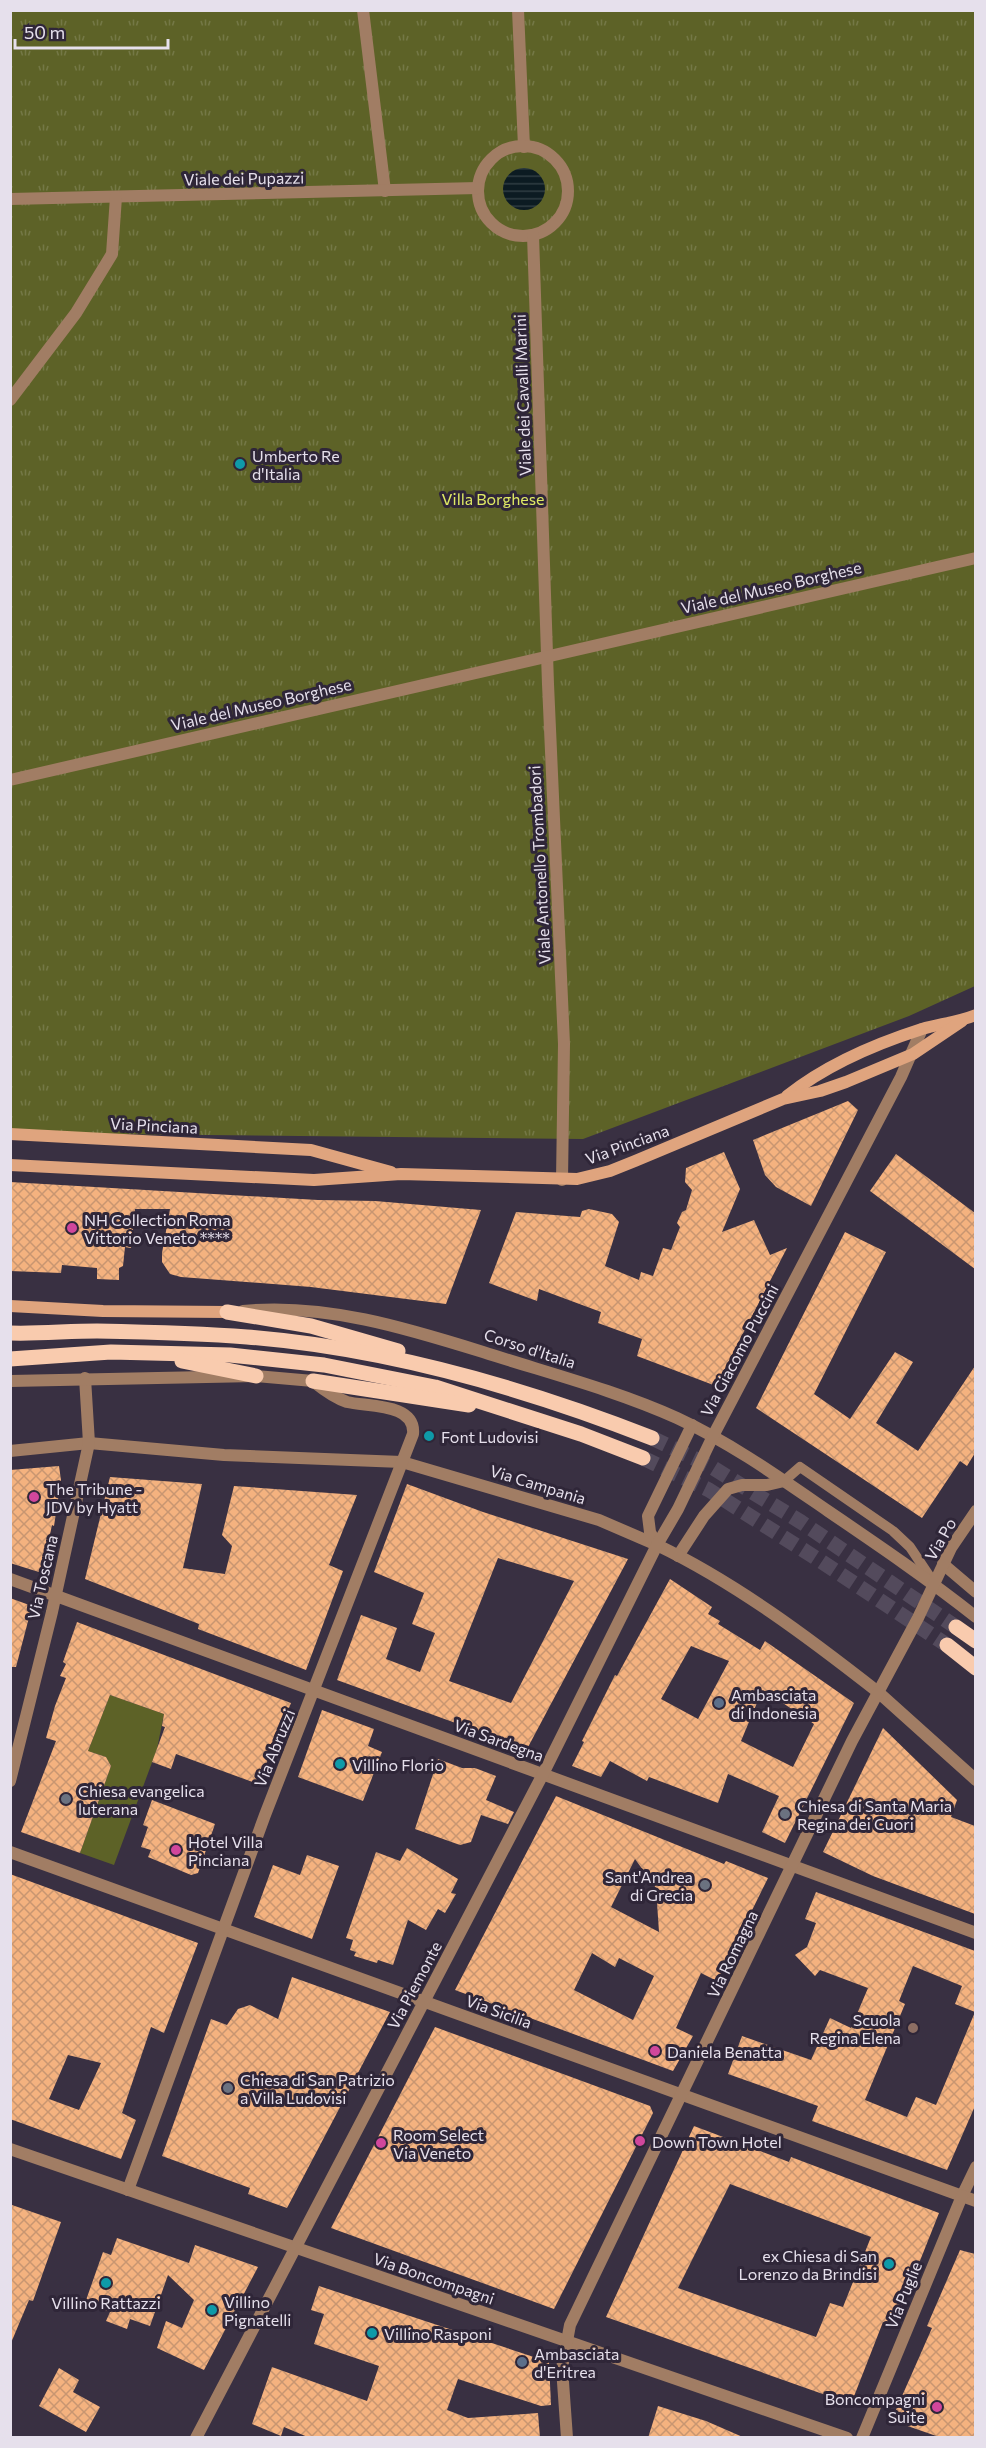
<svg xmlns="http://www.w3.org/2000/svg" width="986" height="2448" font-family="Commissioner,sans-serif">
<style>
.green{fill:#5d6227}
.park{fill:url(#park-tufts)}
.water{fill:url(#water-rules)}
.building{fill:url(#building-cross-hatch);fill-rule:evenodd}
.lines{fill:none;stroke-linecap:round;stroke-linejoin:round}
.primary-tunnel{stroke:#534a5c;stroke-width:15;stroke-dasharray:15 8;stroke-linecap:butt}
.service{stroke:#a17d64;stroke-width:10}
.pedestrian{stroke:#a17d64;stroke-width:12}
.minor{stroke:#a17d64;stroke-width:12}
.tertiary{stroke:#a17d64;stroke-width:12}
.secondary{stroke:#dfa47e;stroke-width:12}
.primary{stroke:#f9cbae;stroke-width:15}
.culture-dot{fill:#0f9aa8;stroke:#2f2638;stroke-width:2}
.hotel-dot{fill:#d1479c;stroke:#2f2638;stroke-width:2}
.service-dot{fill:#5c6f8a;stroke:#2f2638;stroke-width:2}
.worship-dot{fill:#6b7280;stroke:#2f2638;stroke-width:2}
.education-dot{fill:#8d6e63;stroke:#2f2638;stroke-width:2}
.labels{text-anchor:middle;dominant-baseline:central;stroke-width:6;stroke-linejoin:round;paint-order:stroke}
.street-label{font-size:16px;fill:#e6e0ec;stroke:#2f2638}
.poi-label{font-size:16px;fill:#e6e0ec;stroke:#2f2638;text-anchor:start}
.park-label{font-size:16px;fill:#dfea64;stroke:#2f2638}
</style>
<defs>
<pattern id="park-tufts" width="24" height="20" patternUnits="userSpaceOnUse" patternTransform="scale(1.5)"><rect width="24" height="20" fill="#5d6227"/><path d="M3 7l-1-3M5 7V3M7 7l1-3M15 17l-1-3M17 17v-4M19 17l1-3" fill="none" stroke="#747846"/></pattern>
<pattern id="water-rules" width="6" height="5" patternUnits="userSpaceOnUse" patternTransform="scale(1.5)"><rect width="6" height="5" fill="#0c1b22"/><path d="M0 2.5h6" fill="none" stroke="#2f3c42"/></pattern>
<pattern id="building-cross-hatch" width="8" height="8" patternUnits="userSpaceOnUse" patternTransform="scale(1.5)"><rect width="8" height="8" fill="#f4b27f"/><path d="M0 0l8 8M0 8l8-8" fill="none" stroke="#c89671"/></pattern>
</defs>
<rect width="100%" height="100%" fill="#393042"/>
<!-- green -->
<path class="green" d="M110 1695 164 1714 157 1749 114 1865 80 1853 111 1766 106 1757 88 1751Z"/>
<!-- park -->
<path class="park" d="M11 11H975V986L909 1016 583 1139 11 1133Z"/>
<!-- water -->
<circle class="water" cx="524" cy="189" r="21"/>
<!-- building -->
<g class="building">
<path d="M848 1101 858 1110 811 1206 776 1187 765 1175 753 1140Z"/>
<path d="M724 1152 740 1189 722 1232 754 1220 770 1255 787 1248 716 1386 637 1356 642 1339 598 1323 601 1312 539 1289 537 1301 489 1283 516 1212 580 1217 582 1211 589 1209 612 1214 619 1222 605 1266 639 1280 641 1272 653 1276 663 1248 671 1250 680 1227 677 1223 682 1212 686 1210 692 1190 685 1182 686 1168Z"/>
<path d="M896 1154 975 1213V1269L870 1191Z"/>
<path d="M10 1182 318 1200 375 1201 481 1210 446 1304 311 1287 181 1277 170 1274 162 1262V1253L170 1209H135L131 1248 125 1247 123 1266 119 1268V1280L97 1279V1268L62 1265 61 1273 10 1271Z"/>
<path d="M845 1232 886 1252 814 1394 850 1419 895 1352 913 1362 876 1423 918 1451 975 1366V1453L967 1466 960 1461 922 1518 756 1408Z"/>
<path d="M59 1466 61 1480 54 1526 52 1525 42 1573 10 1563V1470Z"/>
<path d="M110 1477 202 1484 183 1568 225 1574 232 1546 222 1535 234 1486 357 1495 329 1565 343 1571 306 1670 198 1629 199 1624 85 1579Z"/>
<path d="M407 1484 483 1512 628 1559 527 1749 337 1680 361 1615 397 1628 386 1659 420 1672 435 1633 412 1624 424 1593 374 1572ZM498 1558 574 1581 511 1703 449 1681Z"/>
<path d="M670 1579 712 1607 708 1614 720 1621 718 1624 760 1650 765 1641 854 1703 785 1843 762 1832 779 1796 728 1774 718 1803 649 1777 647 1781 610 1761 601 1777 572 1766 584 1742 582 1741 615 1675 617 1676ZM691 1646 729 1661 698 1719 661 1699ZM768 1693 814 1724 793 1767 741 1741 759 1698 764 1700Z"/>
<path d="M10 1598 32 1606 16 1667H10Z"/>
<path d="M77 1622 291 1703 258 1784 176 1754 171 1769 152 1762 165 1727 162 1726 164 1714 110 1695 88 1751 106 1757 111 1766 80 1853 21 1832 56 1741 46 1738 55 1706 66 1678 60 1676 66 1664 63 1662Z"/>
<path d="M322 1710 374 1729 368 1746 382 1752 363 1801 298 1777Z"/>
<path d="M883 1728 957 1800 951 1817 975 1826V1914L873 1876 823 1852Z"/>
<path d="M438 1759 462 1768H475L496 1776 486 1800 514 1812 508 1824 481 1815 471 1842 460 1845 415 1829Z"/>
<path d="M556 1796 724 1864 726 1861 768 1878 717 1981 701 1973 676 2028 693 2036 673 2071 455 1990ZM635 1859 656 1888 659 1932 611 1907ZM592 1953 615 1967 619 1958 654 1976 633 2020 574 1990Z"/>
<path d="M152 1800 215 1824 198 1873 191 1875 148 1857 151 1850 141 1847 148 1827 143 1825Z"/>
<path d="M407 1848 458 1879 451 1893 456 1894 445 1913 438 1909 426 1930 408 1920 393 1965 378 1960 377 1963 354 1956 356 1952 350 1950 353 1940 346 1938 376 1852 400 1861Z"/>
<path d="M307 1855 339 1866 312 1939 254 1917 273 1865 300 1875Z"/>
<path d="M10 1874 198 1943 164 2033 151 2027 122 2113 136 2120 121 2159 10 2119ZM68 2055 101 2063 79 2110 49 2099Z"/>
<path d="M816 1892 975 1951V2106L947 2170 812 2121 818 2106 728 2074 742 2036 811 2060 830 2018 851 2028 868 1988 820 1970 815 1976 795 1955 807 1947 816 1923 805 1919ZM913 1966 962 1986 955 2004 975 2012 936 2105 916 2097 907 2117 865 2100 905 2004 899 2001Z"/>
<path d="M292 1977 390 2012 287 2208 248 2194 250 2188 162 2156 211 2019 227 2025 238 2009 250 2005 278 2019Z"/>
<path d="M435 2027 650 2106 653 2113 554 2309 331 2228Z"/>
<path d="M694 2126 789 2162 791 2157 939 2213 894 2326 883 2322 851 2404 606 2317ZM730 2184 871 2237 843 2307 830 2303 816 2337 678 2288Z"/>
<path d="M12 2205 61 2222 33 2301 29 2300 11 2343Z"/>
<path d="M117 2238 189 2263 195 2245 258 2267 204 2370 157 2348 166 2321 182 2328 194 2300 168 2275 150 2326 130 2319 127 2329 106 2321 110 2312 85 2303 103 2252 111 2255Z"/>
<path d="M960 2250 975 2254V2438H942L899 2423 895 2412 932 2328 927 2326Z"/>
<path d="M319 2286 549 2362 551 2405 541 2406 458 2379 447 2410 468 2418 538 2413 540 2438H310L284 2427 281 2436 252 2424 272 2367 367 2401 379 2366 314 2344 324 2314 311 2310Z"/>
<path d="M59 2368 79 2380 73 2392 100 2407 86 2432 39 2406Z"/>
<path d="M658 2406 706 2421 745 2438H648Z"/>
</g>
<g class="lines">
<!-- primary-tunnel -->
<g class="primary-tunnel">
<path d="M652 1438 710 1466 801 1522 956 1627"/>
<path d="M643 1458 709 1490 819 1560 947 1645"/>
</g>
<!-- service -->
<path class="service" d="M784 1481 800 1467 893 1531 910 1547 934 1583"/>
<!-- pedestrian -->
<g class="pedestrian">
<path d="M363 10 385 191"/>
<path d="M518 10 524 147"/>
<circle cx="523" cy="191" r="45"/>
<path d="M10 199 478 188"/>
<path d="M533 235 548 684 564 1044 562 1180"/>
<path d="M10 400 76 313 112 254 116 197"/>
<path d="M10 780 976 558"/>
<path d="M962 2196 976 2167"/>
</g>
<!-- minor -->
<g class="minor">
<path d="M10 1451 89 1443 224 1455 402 1462 599 1520 657 1545"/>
<path d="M678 1556 704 1516 728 1489 742 1485H767L784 1481"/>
<path d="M10 1579 976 1933"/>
<path d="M878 1692 976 1780"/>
<path d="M10 1781 52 1612 89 1443 85 1378"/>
<path d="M10 1852 976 2201"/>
<path d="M10 2149 847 2438"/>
<path d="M128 2190 265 1815 413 1434C416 1403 368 1407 347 1402 335 1398 324 1390 314 1382"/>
<path d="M862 2438 962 2196"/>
</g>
<!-- tertiary -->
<g class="tertiary">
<path d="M243 1311C325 1303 406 1328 483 1352 548 1373 615 1390 677 1418 731 1443 780 1478 828 1511 878 1545 928 1579 976 1617"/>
<path d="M10 1381 256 1376 313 1381"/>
<path d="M657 1545C736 1583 809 1638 878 1692"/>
<path d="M657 1545 650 1532 648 1516 692 1425"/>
<path d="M943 1564 976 1592"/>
<path d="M196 2438 543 1774 657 1545 678 1509 713 1436 901 1077 922 1029"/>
<path d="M567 2438 562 2368 570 2325 852 1741 918 1618 951 1548 976 1511"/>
</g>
<!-- secondary -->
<g class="secondary">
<path d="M787 1096C826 1065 875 1044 922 1029 940 1024 958 1022 976 1015"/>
<path d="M10 1134 311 1150 391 1172"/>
<path d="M10 1165 314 1180 401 1174 577 1179 610 1171 635 1161 783 1099 820 1091 846 1082 913 1054 962 1021"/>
<path d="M10 1306 103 1311 227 1312"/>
</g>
<!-- primary -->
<g class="primary">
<path d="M227 1312 311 1326 398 1351"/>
<path d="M10 1333C39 1334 68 1331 97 1331 147 1332 197 1333 247 1337 386 1348 522 1387 652 1438"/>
<path d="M10 1359 111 1352 230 1355 324 1365 435 1387 581 1434 643 1458"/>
<path d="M182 1361 256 1376"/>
<path d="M313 1381 469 1405"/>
<path d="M956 1627 976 1641"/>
<path d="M947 1645 976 1668"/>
</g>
</g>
<!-- markers -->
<g class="culture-dot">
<circle cx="240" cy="464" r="6"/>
<circle cx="429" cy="1436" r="6"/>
<circle cx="340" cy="1764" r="6"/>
<circle cx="889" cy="2264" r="6"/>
<circle cx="106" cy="2283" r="6"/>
<circle cx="212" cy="2310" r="6"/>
<circle cx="372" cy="2333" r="6"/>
</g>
<g class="hotel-dot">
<circle cx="72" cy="1228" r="6"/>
<circle cx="34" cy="1497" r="6"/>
<circle cx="176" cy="1850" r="6"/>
<circle cx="655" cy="2051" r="6"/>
<circle cx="640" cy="2141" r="6"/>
<circle cx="381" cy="2143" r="6"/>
<circle cx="937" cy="2407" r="6"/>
</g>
<g class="service-dot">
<circle cx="719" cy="1703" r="6"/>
<circle cx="522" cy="2362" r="6"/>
</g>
<g class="worship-dot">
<circle cx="66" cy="1799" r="6"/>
<circle cx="785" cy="1814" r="6"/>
<circle cx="705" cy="1885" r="6"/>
<circle cx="228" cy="2088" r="6"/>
</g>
<circle class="education-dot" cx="913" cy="2028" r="6"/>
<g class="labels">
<!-- street labels -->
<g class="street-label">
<text transform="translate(244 178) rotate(-1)">Viale dei Pupazzi</text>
<text transform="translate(522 395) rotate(-92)">Viale dei Cavalli Marini</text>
<text transform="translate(771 587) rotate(-13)">Viale del Museo Borghese</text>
<text transform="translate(261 704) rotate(-13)">Viale del Museo Borghese</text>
<text transform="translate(539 865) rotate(-93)">Viale Antonello Trombadori</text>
<text transform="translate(154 1125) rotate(3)">Via Pinciana</text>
<text transform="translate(627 1144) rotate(-20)">Via Pinciana</text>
<text transform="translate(530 1348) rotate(18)">Corso d'Italia</text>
<text transform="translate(739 1350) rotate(-62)">Via Giacomo Puccini</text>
<text transform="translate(538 1484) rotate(17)">Via Campania</text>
<text transform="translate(940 1539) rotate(-60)">Via Po</text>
<text transform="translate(42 1577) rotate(-77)">Via Toscana</text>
<text transform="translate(499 1740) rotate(20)">Via Sardegna</text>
<text transform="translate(274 1748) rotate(-68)">Via Abruzzi</text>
<text transform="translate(732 1954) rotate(-64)">Via Romagna</text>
<text transform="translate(414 1985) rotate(-62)">Via Piemonte</text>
<text transform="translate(499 2011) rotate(20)">Via Sicilia</text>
<text transform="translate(434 2278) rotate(19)">Via Boncompagni</text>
<text transform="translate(903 2295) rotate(-68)">Via Puglie</text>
</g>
<!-- poi labels -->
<g class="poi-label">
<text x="252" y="455">Umberto Re<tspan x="252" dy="18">d'Italia</tspan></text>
<text x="84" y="1219">NH Collection Roma<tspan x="84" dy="18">Vittorio Veneto ****</tspan></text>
<text x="441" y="1436">Font Ludovisi</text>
<text x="46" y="1488">The Tribune -<tspan x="46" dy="18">JDV by Hyatt</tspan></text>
<text x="731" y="1694">Ambasciata<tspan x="731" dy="18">di Indonesia</tspan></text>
<text x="352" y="1764">Villino Florio</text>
<text x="78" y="1790">Chiesa evangelica<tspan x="78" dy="18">luterana</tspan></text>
<text x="797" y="1805">Chiesa di Santa Maria<tspan x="797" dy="18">Regina dei Cuori</tspan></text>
<text x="188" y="1841">Hotel Villa<tspan x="188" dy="18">Pinciana</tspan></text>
<text x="693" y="1876" text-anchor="end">Sant'Andrea<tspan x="693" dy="18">di Grecia</tspan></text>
<text x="901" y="2019" text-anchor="end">Scuola<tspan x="901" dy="18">Regina Elena</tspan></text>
<text x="667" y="2051">Daniela Benatta</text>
<text x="240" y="2079">Chiesa di San Patrizio<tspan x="240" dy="18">a Villa Ludovisi</tspan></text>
<text x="393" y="2134">Room Select<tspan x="393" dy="18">Via Veneto</tspan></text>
<text x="652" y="2141">Down Town Hotel</text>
<text x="877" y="2255" text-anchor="end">ex Chiesa di San<tspan x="877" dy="18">Lorenzo da Brindisi</tspan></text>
<text x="224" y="2301">Villino<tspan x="224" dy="18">Pignatelli</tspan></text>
<text x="106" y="2302" text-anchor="middle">Villino Rattazzi</text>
<text x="384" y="2333">Villino Rasponi</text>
<text x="534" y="2353">Ambasciata<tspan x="534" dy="18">d'Eritrea</tspan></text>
<text x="925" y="2398" text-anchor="end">Boncompagni<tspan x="925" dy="18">Suite</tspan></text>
</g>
<!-- park labels -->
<g class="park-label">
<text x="493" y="498">Villa Borghese</text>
</g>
</g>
<!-- border -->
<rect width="986" height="2448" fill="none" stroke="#e6e0ec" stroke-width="24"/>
<!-- scale -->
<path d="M15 39v9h153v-9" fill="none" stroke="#e6e0ec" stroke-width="3"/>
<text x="24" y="39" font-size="18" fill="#e6e0ec" stroke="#2f2638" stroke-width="4.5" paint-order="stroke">50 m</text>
</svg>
